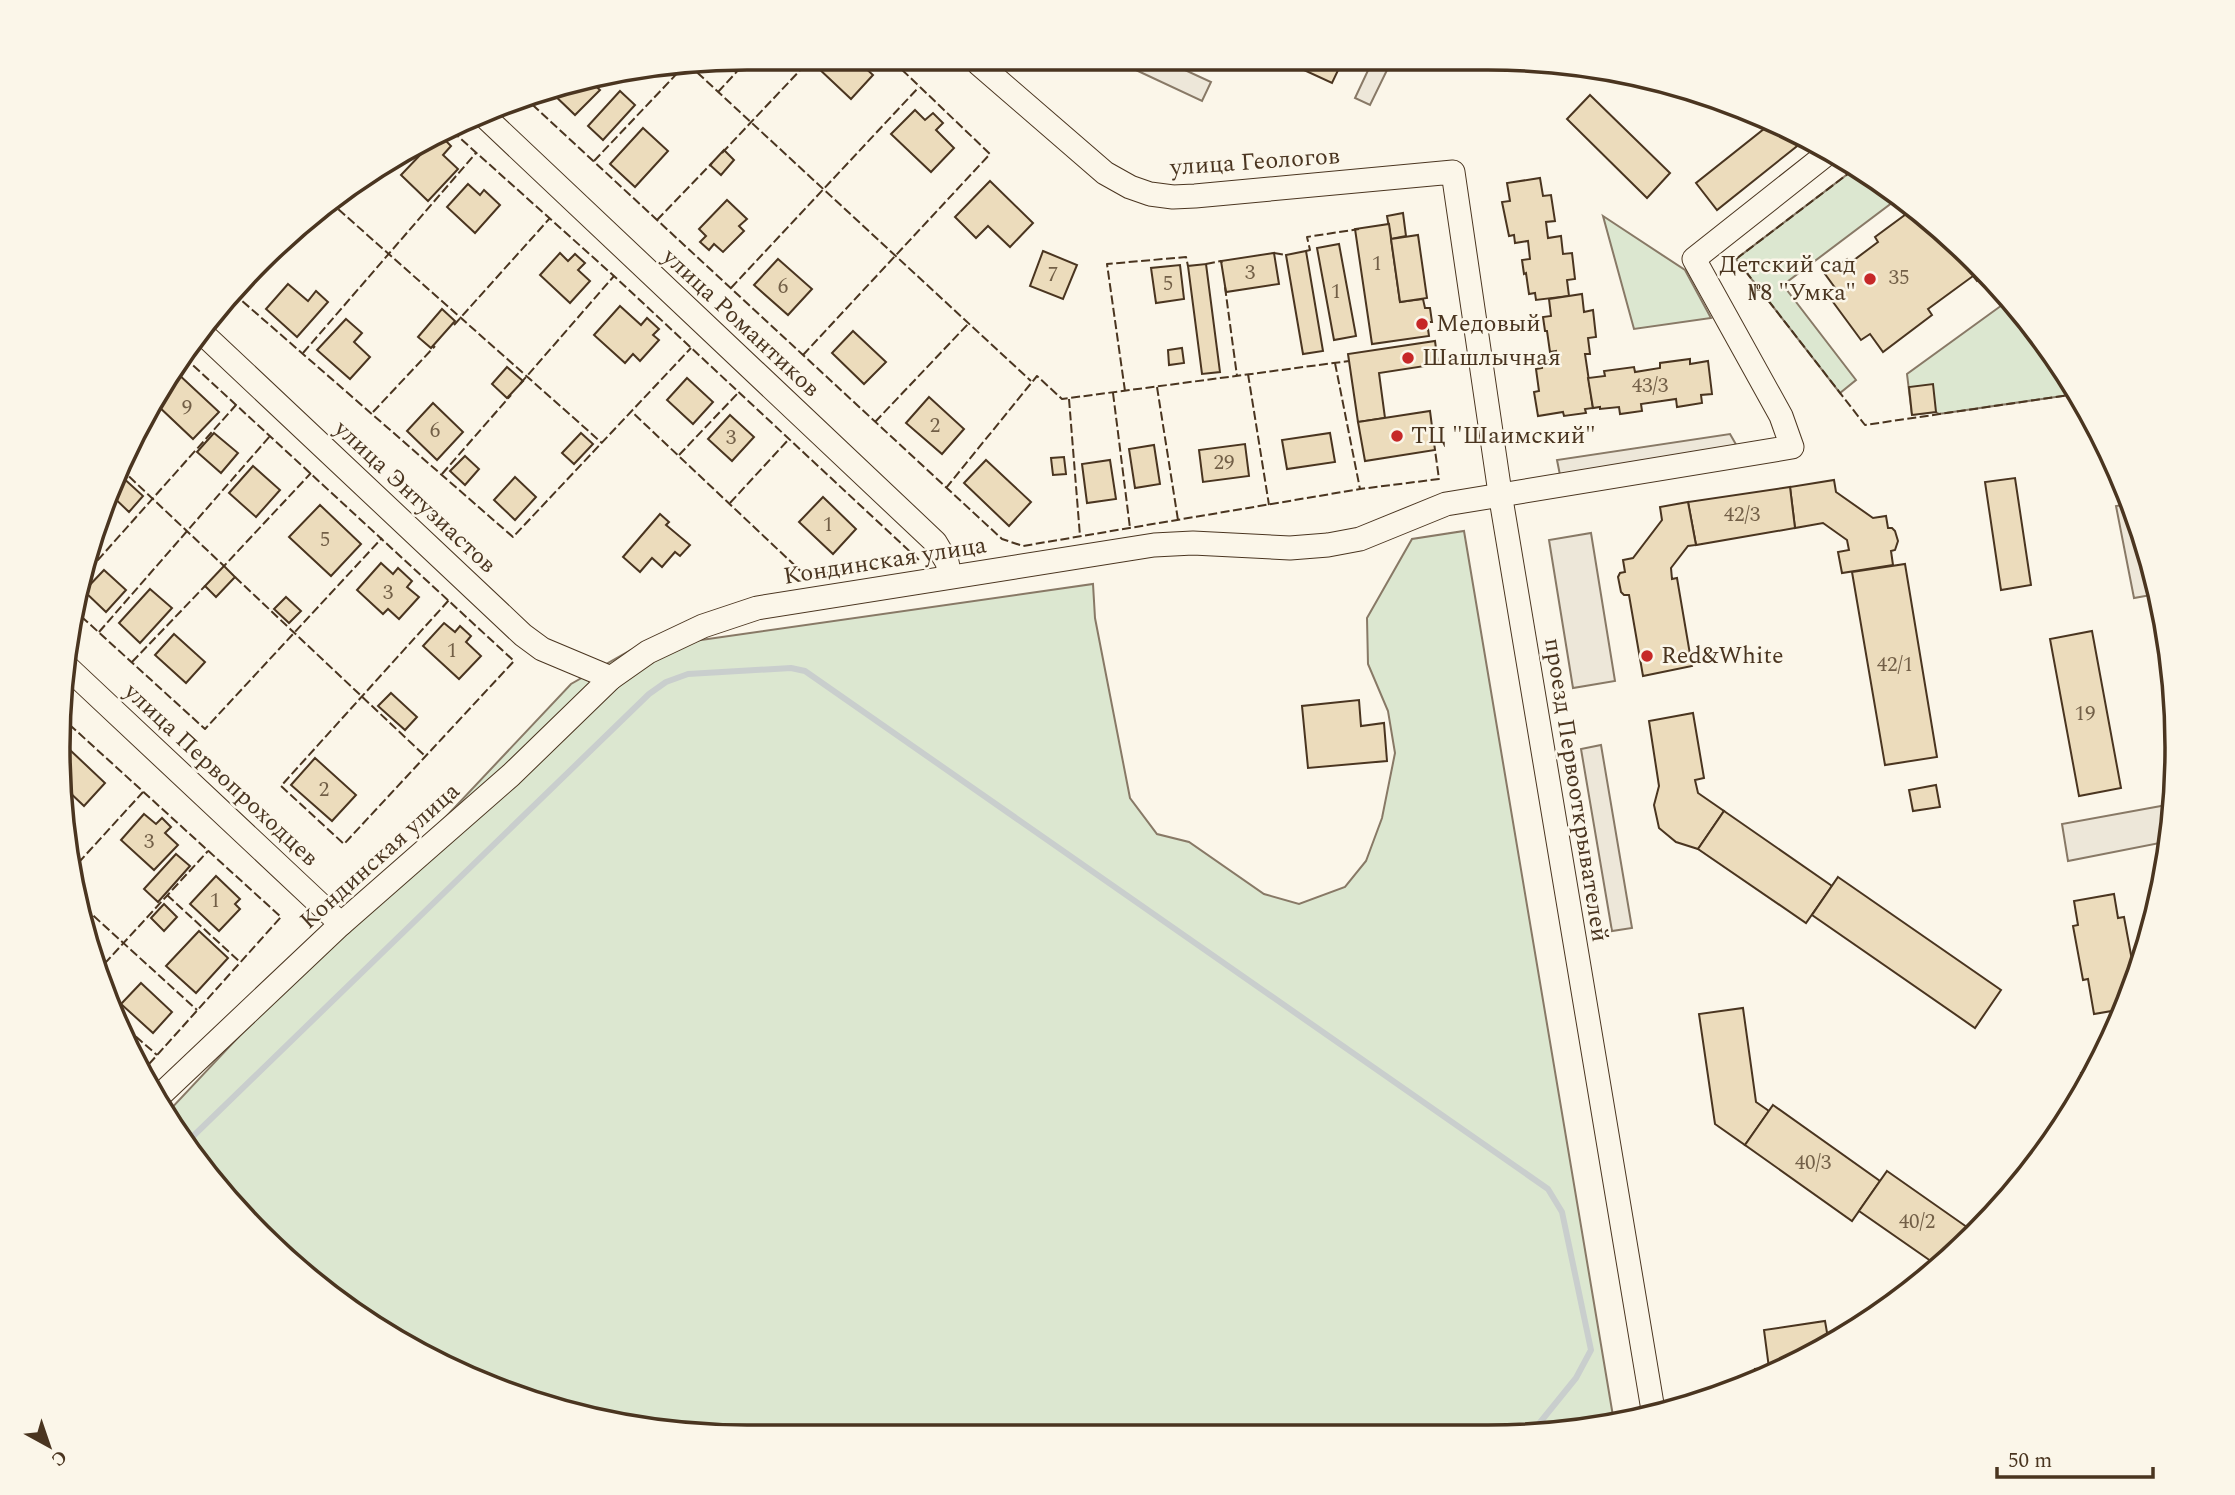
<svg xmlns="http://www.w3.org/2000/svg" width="2235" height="1495" font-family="Spectral,serif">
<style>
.green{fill:#dce7d0;stroke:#887966;stroke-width:2}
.parking{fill:#ede7d9;stroke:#887966;stroke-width:2}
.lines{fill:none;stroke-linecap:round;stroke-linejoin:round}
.stream{stroke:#c9cecd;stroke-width:6}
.building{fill:#ecdcbc;stroke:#4a3520;stroke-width:2}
.minor-casing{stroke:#4a3520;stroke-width:25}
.minor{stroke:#fbf6e9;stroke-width:23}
.fence{stroke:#4a3520;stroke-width:2;stroke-dasharray:9 3.5;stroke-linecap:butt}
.poi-dot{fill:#c62828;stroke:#fbf6e9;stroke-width:2.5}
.labels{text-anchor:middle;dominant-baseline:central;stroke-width:5;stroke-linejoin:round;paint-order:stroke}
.number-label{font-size:21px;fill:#725f47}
.street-label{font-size:24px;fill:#4a3520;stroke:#fbf6e9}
.poi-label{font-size:24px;fill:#4a3520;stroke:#fbf6e9;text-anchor:start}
.rim{fill:none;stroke:#4a3520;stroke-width:3.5}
</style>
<rect width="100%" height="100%" fill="#fbf6e9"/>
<!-- green -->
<g class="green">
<path d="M1853 170 1897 199 1783 285 1856 380 1840 393 1736 259Z"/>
<path d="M1603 216 1685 270 1711 318 1634 329Z"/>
<path d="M2009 300 2035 328 2076 394 1939 414 1936 412 1912 415 1907 374Z"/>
<path d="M1464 531 1614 1422 1532 1436 657 1431 569 1414 443 1366 292 1266 201 1168 165 1115 571 684 631 650 1093 584 1095 618 1130 798 1157 834 1189 842 1264 894 1299 904 1345 887 1366 861 1382 818 1395 753 1388 711 1368 664 1367 618 1412 539Z"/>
</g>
<!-- parking -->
<g class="parking">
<path d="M1123 64H1172L1211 82 1202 101Z"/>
<path d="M1371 64H1390L1370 105 1355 98Z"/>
<path d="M1730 434 1738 448 1560 475 1557 460Z"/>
<path d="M2129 504 2138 528 2151 595 2134 598 2116 506Z"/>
<path d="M1591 533 1615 681 1573 688 1549 540Z"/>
<path d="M1601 745 1632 928 1612 931 1581 749Z"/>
<path d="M2172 804 2170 841 2068 861 2062 824Z"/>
</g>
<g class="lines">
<!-- stream -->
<path class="stream" d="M185 1144 649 694 666 682 688 674 791 668 805 671 1548 1189 1562 1212 1591 1350 1576 1378 1529 1436"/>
</g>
<!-- building -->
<g class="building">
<path d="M820 64H861L873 75 851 99 817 67Z"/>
<path d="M1291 64H1341L1332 83Z"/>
<path d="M589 80 600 90 575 115 548 89Z"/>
<path d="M620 91 635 105 603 140 588 126Z"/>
<path d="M1590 95 1670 173 1647 198 1567 119Z"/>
<path d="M915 110 925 120 933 113 943 123 936 130 954 148 931 172 891 134Z"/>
<path d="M1774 121 1792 129 1806 139 1717 210 1696 183Z"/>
<path d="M643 128 668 151 635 187 610 164Z"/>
<path d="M441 136 451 146 443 155 458 169 428 201 401 175 423 152 418 147Z"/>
<path d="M724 150 734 160 721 175 710 165Z"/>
<path d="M1540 178 1543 196 1551 195 1555 221 1546 222 1548 238 1561 236 1563 254 1572 253 1575 279 1567 280 1569 296 1536 300 1535 293 1529 294 1526 273 1524 274 1522 260 1530 259 1528 241 1515 243 1514 235 1509 236 1502 202 1510 201 1507 183Z"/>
<path d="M990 181 1033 223 1010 247 988 226 976 238 955 217Z"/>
<path d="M468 184 480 195 484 190 500 205 475 233 447 207Z"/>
<path d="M727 200 747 219 739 226 744 231 723 252 714 244 709 250 700 242 706 236 699 229Z"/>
<path d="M322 206 324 208 307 227 302 222Z"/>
<path d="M1913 209 1943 229 1986 275 1977 281 1973 276 1928 309 1932 315 1883 352 1870 334 1861 340 1833 302 1841 296 1825 274 1847 259 1850 263 1878 242 1875 237Z"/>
<path d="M1403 213 1406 236 1391 239 1387 216Z"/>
<path d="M1389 224 1400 302 1423 299 1425 308H1430L1432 322H1427L1429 336 1372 344 1355 229Z"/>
<path d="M1418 235 1427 298 1400 302 1391 239Z"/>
<path d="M1339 244 1356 336 1334 340 1317 248Z"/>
<path d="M1043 251 1077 265 1063 299 1030 286Z"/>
<path d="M1306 251 1323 351 1303 354 1286 255Z"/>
<path d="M560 253 568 261 575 254 585 263 578 270 590 281 570 303 540 275Z"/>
<path d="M1274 253 1279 284 1226 292 1221 261Z"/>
<path d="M268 255 272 259 246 288 241 284Z"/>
<path d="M778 259 812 289 788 315 754 285Z"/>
<path d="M1206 264 1220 372 1202 374 1188 266Z"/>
<path d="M1180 265 1184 299 1156 303 1151 268Z"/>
<path d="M288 284 308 301 316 291 328 302 297 337 266 309Z"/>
<path d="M1582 294 1584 312 1593 310 1596 337 1588 338 1590 354H1585L1593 408 1585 409 1586 413 1564 416 1563 412 1538 416 1534 392 1539 391 1536 369 1542 368 1541 360 1557 358 1556 351 1550 352 1547 331H1545L1543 317 1551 316 1549 299Z"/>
<path d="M620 306 641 325 647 318 659 329 653 335 659 340 640 361 633 354 625 363 594 335Z"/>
<path d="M442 309 455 321 431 348 418 337Z"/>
<path d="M346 319 362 333 354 342 370 357 350 379 317 350Z"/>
<path d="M853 331 886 362 864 384 832 353Z"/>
<path d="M1435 341 1438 364 1379 373 1385 418 1358 422 1348 354Z"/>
<path d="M1182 348 1184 363 1169 365 1168 350Z"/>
<path d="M1690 359V364L1708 361 1712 394 1701 395 1702 403 1677 407 1676 399 1641 404 1642 411 1620 414 1619 407 1600 409V407L1593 408 1588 378 1605 376 1604 371 1634 367 1635 372 1660 368V363Z"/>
<path d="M507 367 523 381 507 398 492 384Z"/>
<path d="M176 372 219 412 193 439 156 404Z"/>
<path d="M687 378 713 402 693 424 667 400Z"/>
<path d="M1933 384 1936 412 1912 415 1909 387Z"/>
<path d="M929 397 964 429 942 454 906 423Z"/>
<path d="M433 403 463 432 437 460 407 431Z"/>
<path d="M1430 411 1435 450 1365 461 1358 422Z"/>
<path d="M730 415 754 437 732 461 708 439Z"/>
<path d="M214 433 238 453 221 473 197 452Z"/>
<path d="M581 433 593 444 574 464 562 453Z"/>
<path d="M1330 433 1335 462 1287 469 1282 440Z"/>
<path d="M1245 444 1249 476 1203 482 1199 450Z"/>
<path d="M1154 445 1160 484 1135 488 1129 449Z"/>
<path d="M465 456 479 469 465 485 450 471Z"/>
<path d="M1064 457 1066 474 1053 475 1051 458Z"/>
<path d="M986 460 1031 502 1009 526 964 483Z"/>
<path d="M1110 460 1116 499 1087 503 1082 464Z"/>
<path d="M253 466 280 490 256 517 229 493Z"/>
<path d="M120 475 143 496 129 512 108 492 109 487Z"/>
<path d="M515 477 536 497 515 520 494 500Z"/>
<path d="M2015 478 2031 585 2001 590 1985 482Z"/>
<path d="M1834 480 1836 492 1873 518 1886 516 1888 528H1892L1895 531 1898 541 1895 550 1891 551 1893 565 1842 573 1838 552 1849 550 1847 540 1823 523 1795 528 1790 487Z"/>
<path d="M1790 487 1795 528 1696 545 1688 502Z"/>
<path d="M823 497 856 529 833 554 799 522Z"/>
<path d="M1688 502 1696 545 1688 546 1671 568 1672 579 1677 578 1692 666 1643 676 1629 595H1624L1621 592 1618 577 1620 573 1625 572 1623 560 1633 558 1662 520 1660 507Z"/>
<path d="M320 505 361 544 331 576 289 537Z"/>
<path d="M660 514 669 522 666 525 690 545 680 556 675 552 662 567 652 558 640 572 623 557Z"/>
<path d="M381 563 393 574 398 568 412 581 407 587 419 597 399 619 388 609 383 614 357 590Z"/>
<path d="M1905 564 1937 757 1885 765 1852 572Z"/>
<path d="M224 566 235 577 216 597 205 586Z"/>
<path d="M104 570 126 590 106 612 84 591Z"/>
<path d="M150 589 172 608 140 643 119 623Z"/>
<path d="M286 597 301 611 289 623 274 609Z"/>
<path d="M444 623 455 632 460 626 471 636 466 642 481 656 459 679 423 646Z"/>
<path d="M2092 631 2121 788 2079 796 2050 639Z"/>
<path d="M174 634 205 662 186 683 155 655Z"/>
<path d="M391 693 417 717 405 730 378 706Z"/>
<path d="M1359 700 1361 726 1384 723 1387 761 1308 768 1302 706Z"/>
<path d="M1693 713 1704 778 1695 780 1698 793 1724 811 1698 849 1676 842 1659 828 1654 805 1659 786 1649 721Z"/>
<path d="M70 750 105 783 84 806 65 788 63 757Z"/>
<path d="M315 758 356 795 332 821 291 785Z"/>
<path d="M1936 785 1940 807 1913 811 1909 790Z"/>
<path d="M1724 811 1832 886 1806 923 1698 849Z"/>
<path d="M144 814 156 824 162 818 171 827 165 833 178 845 154 870 121 840Z"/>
<path d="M176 854 190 866 158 902 144 889Z"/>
<path d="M216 876 240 899 235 904 240 909 219 931 190 904Z"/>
<path d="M1838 877 2001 990 1975 1028 1812 915Z"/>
<path d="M2114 894 2118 918 2124 917 2134 971 2128 972 2132 989 2123 1009 2094 1014 2088 979 2083 980 2073 926 2078 925 2074 901Z"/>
<path d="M164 904 177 917 164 931 151 918Z"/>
<path d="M199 931 228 958 196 993 166 966Z"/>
<path d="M141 983 172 1012 153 1033 121 1004Z"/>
<path d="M1743 1008 1756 1102 1769 1111 1745 1145 1715 1124 1699 1014Z"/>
<path d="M2095 1070 2085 1092 2081 1073Z"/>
<path d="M1773 1105 1880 1181 1852 1221 1745 1145Z"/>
<path d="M1887 1171 1974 1232 1938 1266 1859 1211Z"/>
<path d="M1825 1321 1829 1344 1792 1366 1757 1380 1755 1369 1769 1368 1764 1330Z"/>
</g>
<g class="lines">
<!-- minor casing -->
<g class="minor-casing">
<g id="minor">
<path d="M979 64 1105 173 1130 187 1150 194 1173 197 1195 196 1453 172 1500 493 1654 1416"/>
<path d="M483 115 935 542 947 562 950 576"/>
<path d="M199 330 523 635 542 649 611 678"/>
<path d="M64 664 341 924"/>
<path d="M155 1100 341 924 511 775 611 678 648 652 703 626 757 608 1154 545 1193 543 1290 548 1328 545 1360 539 1446 504 1792 447 1781 416 1694 259 1828 153"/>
</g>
</g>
<!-- minor -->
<use href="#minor" class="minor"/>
<!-- fence -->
<g class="fence">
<path d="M688 64 1031 381"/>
<path d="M718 92 744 64"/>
<path d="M523 96 1002 539 1023 546 1360 489 1439 479 1435 450"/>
<path d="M452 131 614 276 919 560 806 576 632 412"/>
<path d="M722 153 806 64"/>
<path d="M594 161 686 64"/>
<path d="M1853 170 1736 259 1865 425 2076 394"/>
<path d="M329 201 602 443"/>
<path d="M657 220 712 163"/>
<path d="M1306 251 1310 250 1307 237 1359 229"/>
<path d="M1274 253 1286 255"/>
<path d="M1206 264 1221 261 1222 263"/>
<path d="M1225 287 1237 376"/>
<path d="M731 288 919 87"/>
<path d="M233 293 513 537 691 348"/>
<path d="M454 325 550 218"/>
<path d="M303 353 476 153"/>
<path d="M803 355 990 154 896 64"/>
<path d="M184 357 514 661 344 844 281 786 449 600"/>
<path d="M1335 363 1360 489"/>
<path d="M1248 374 1269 505"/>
<path d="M520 384 614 276"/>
<path d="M1157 387 1178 520"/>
<path d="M1125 391 1107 264 1186 257 1188 266"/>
<path d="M1113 393 1130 528"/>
<path d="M1069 399 1080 536"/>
<path d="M373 412 435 346"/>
<path d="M875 422 969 323"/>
<path d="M679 455 739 392"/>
<path d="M120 468 224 566 311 473"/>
<path d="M442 474 511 395"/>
<path d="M946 488 1037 376 1062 399 1349 361"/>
<path d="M730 503 789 439"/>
<path d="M235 577 425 756"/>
<path d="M81 579 236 405"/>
<path d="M72 608 205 729 382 538"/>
<path d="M99 632 270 436"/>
<path d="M132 662 205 586"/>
<path d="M60 716 281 917 141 1073"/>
<path d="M70 872 143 792"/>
<path d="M167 895 240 962"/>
<path d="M75 899 197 1010"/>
<path d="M96 973 208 851"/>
<path d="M117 1020 157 1055"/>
</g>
</g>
<!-- markers -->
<g class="poi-dot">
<circle cx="1870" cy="279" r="7"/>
<circle cx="1422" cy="324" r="7"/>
<circle cx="1408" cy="358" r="7"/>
<circle cx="1397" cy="436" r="7"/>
<circle cx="1647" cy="656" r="7"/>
</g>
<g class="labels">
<!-- number labels -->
<g class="number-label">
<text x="1377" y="264">1</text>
<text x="1250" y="273">3</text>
<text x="1053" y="275">7</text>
<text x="1899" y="278">35</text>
<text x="1168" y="284">5</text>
<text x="783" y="287">6</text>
<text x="1336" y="292">1</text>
<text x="1650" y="386">43/3</text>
<text x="187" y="408">9</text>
<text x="935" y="426">2</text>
<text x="435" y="431">6</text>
<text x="731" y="438">3</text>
<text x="1224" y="463">29</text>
<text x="1742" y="515">42/3</text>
<text x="828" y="525">1</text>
<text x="325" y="540">5</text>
<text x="388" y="593">3</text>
<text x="452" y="651">1</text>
<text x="1895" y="665">42/1</text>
<text x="2085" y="714">19</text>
<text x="324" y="790">2</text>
<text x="149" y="842">3</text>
<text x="215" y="901">1</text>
<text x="1813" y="1163">40/3</text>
<text x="1917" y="1222">40/2</text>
</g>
<!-- street labels -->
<g class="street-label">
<text transform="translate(1255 162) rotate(-4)">улица Геологов</text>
<text transform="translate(741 323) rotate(43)">улица Романтиков</text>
<text transform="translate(415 497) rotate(43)">улица Энтузиастов</text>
<text transform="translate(885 561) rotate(-9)">Кондинская улица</text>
<text transform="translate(221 775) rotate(43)">улица Первопроходцев</text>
<text transform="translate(1576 790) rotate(81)">проезд Первооткрывателей</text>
<text transform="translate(380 856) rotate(-42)">Кондинская улица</text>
</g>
<!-- poi labels -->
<g class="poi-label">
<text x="1856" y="265" text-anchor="end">Детский сад<tspan x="1856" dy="28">№8 "Умка"</tspan></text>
<text x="1436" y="324">Медовый</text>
<text x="1422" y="358">Шашлычная</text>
<text x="1411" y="436">ТЦ "Шаимский"</text>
<text x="1661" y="656">Red&amp;White</text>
</g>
</g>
<!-- crop -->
<path d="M0 0H2235V1495H0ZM747 70H1488A677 677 0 0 1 2165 747V748A677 677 0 0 1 1488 1425H747A677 677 0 0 1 70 748V747A677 677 0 0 1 747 70Z" fill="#fbf6e9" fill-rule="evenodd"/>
<path class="rim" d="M747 70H1488A677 677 0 0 1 2165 747V748A677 677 0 0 1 1488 1425H747A677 677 0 0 1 70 748V747A677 677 0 0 1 747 70Z"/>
<!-- north arrow -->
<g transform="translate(49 1446) rotate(140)" stroke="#fbf6e9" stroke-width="5" paint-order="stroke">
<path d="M0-5L12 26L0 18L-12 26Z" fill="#4a3520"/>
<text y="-10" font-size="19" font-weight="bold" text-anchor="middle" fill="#4a3520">С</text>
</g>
<!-- scale -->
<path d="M1997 1467v10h156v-10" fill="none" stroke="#4a3520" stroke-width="3.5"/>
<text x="2008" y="1467" font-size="21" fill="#4a3520" stroke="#fbf6e9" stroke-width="5" paint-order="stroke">50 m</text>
</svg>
